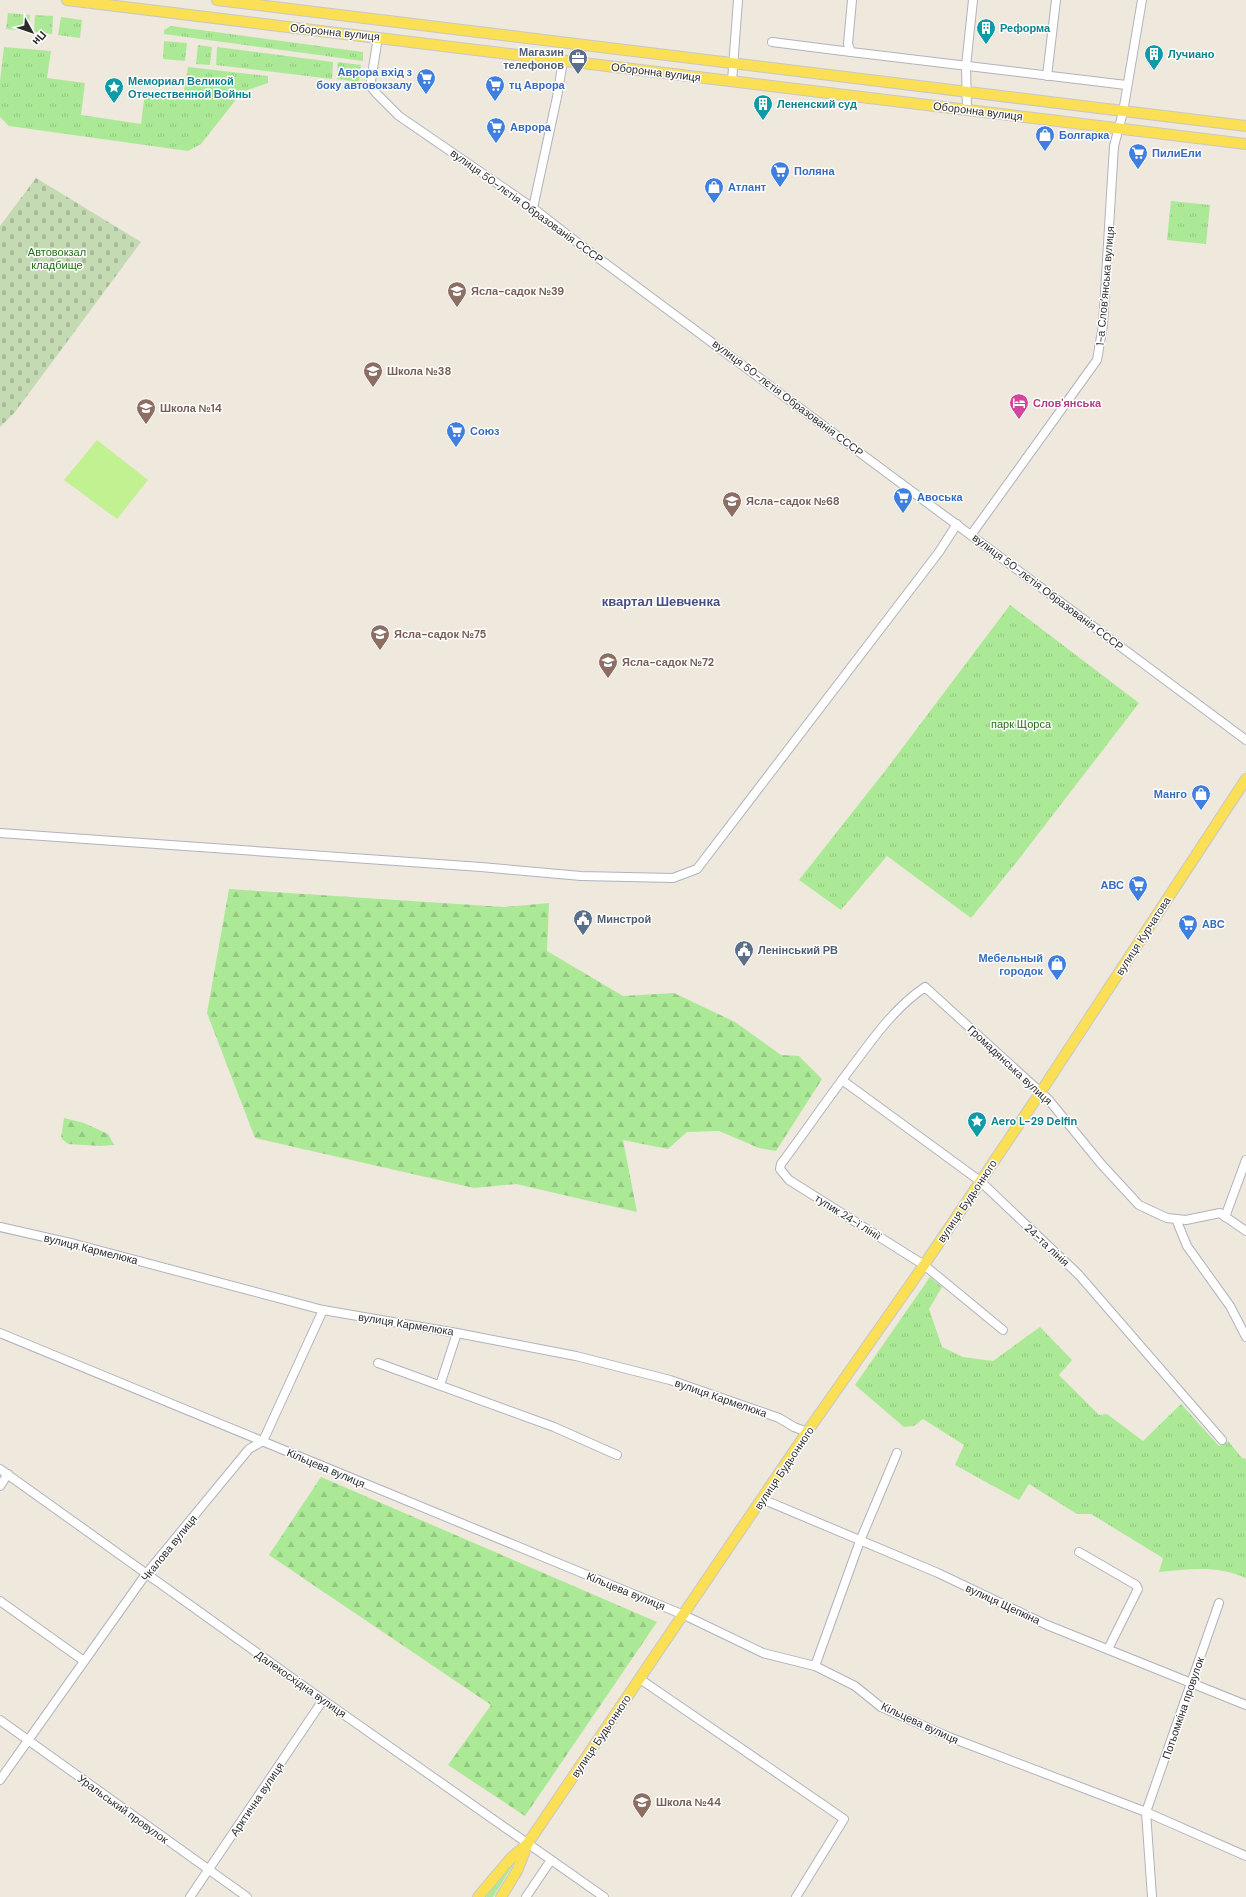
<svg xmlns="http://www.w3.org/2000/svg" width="1246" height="1897" font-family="'DM Sans',sans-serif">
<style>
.grass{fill:url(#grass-tufts)}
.forest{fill:url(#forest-firs)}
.cemetery{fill:url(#cemetery-stones)}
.pitch{fill:#c2f191}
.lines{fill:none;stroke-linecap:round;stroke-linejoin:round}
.minor-casing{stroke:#b1b2c0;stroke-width:10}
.major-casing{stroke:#c8c8c8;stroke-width:12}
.minor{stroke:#fff;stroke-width:8}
.major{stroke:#fbdf55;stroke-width:10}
.labels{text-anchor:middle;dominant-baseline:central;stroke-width:3;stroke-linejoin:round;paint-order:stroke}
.culture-label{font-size:11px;font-weight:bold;fill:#0d838f;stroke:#fff;text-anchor:start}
.street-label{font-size:11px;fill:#2c2c2c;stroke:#fff}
.service-label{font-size:11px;font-weight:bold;fill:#4e5e75;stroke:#fff;text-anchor:start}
.shop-label{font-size:11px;font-weight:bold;fill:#366cbe;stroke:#fff;text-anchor:start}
.park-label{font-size:11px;fill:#226f15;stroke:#fff}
.education-label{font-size:11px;font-weight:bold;fill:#785e54;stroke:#fff;text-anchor:start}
.hotel-label{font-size:11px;font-weight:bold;fill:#b23c85;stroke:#fff;text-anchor:start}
.quarter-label{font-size:13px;font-weight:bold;fill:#484e80;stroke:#fff}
</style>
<defs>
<pattern id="grass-tufts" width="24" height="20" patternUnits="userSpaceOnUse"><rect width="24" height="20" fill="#ace996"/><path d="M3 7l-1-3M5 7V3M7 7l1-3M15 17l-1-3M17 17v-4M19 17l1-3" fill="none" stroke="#94c881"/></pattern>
<pattern id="forest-firs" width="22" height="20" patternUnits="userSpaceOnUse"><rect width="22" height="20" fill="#ace996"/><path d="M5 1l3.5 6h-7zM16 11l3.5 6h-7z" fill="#94c881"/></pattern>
<pattern id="cemetery-stones" width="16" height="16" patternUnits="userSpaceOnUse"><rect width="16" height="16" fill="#c3dab3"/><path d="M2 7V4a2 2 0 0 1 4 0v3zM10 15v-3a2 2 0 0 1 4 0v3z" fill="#a8bb9a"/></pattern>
</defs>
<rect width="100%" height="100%" fill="#eee8dd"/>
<!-- grass -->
<g class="grass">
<path d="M8 13 30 15 28 31 6 29Z"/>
<path d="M35 15 53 16 52 34 34 32Z"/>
<path d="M61 17 82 20 80 38 58 35Z"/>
<path d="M171 26 363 52V61L164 34V30Z"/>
<path d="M164 41 187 43 185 61 163 59Z"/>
<path d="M198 45 212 47 210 65 196 64Z"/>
<path d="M4 47 51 51 47 78 85 83 81 115 141 124 145 92 183 96 188 67 268 76V83L242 92 201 144 188 151 9 126 0 117V81Z"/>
<path d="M217 47 333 62 332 79 216 65Z"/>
<path d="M338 62 361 65 359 82 337 79Z"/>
<path d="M1171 201 1210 205 1206 244 1167 240Z"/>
<path d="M1010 605 1139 703 1015 864 971 918 887 856 841 910 799 880 885 771Z"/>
<path d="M930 1277 942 1287 929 1309 942 1347 963 1357 993 1361 1040 1327 1072 1360 1059 1375 1099 1415 1107 1414 1143 1441 1181 1404 1219 1446 1228 1441 1242 1458 1246 1459V1578C1218 1565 1189 1569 1159 1572L1163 1558 1091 1514H1077L1029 1484 1019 1500 955 1465 964 1445 923 1419 914 1426 904 1427 855 1385Z"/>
<path d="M513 1860 515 1862 493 1897H486Z"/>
</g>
<!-- forest -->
<g class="forest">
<path d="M229 889 504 907 549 903 547 951 623 996 674 993 735 1022 781 1055 799 1056 822 1079 776 1151 759 1148 719 1131 687 1132 668 1149 623 1140 637 1212 516 1184 474 1188 255 1138 207 1013Z"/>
<path d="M64 1118 84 1123 108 1134 114 1145 101 1146 68 1144 61 1138Z"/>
<path d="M321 1477 657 1622 525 1816 448 1765 491 1705 269 1555Z"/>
</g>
<!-- cemetery -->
<path class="cemetery" d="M36 178 141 242 15 412 0 427V226Z"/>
<!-- pitch -->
<path class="pitch" d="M97 440 148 480 117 519 64 480Z"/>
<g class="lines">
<!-- minor casing -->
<g class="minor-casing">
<g id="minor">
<path d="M852 0 848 44 851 52 1126 85"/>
<path d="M378 37 371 81 372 88 377 94 399 116 533 208 570 237 1246 740"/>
<path d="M772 42 851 52"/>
<path d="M1047 76 1056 0"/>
<path d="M732 81 738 0"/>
<path d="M967 110 966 66 973 0"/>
<path d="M533 208 557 97 563 61"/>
<path d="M971 535 1097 360 1103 325 1114 146 1123 112 1142 0"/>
<path d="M0 833 481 867 581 876 673 878 697 869 939 552 957 524"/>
<path d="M842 1080 980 1181 1079 1275 1222 1440"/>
<path d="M1225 1217 1246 1160"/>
<path d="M1176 1219 1187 1246 1230 1306 1246 1337"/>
<path d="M0 1227 75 1244 323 1310 457 1333 576 1356 670 1380 779 1418 794 1427 807 1432"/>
<path d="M1003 1330 924 1265 789 1180 780 1169 781 1164C807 1129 831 1094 857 1060 877 1033 897 1006 925 987L1048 1099 1102 1165 1139 1205 1167 1218 1186 1220 1220 1213 1246 1231"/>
<path d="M0 1333 684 1615 763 1653 815 1666 855 1686 881 1707 949 1737 1146 1812 1246 1856"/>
<path d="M378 1363 554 1427 617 1455"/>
<path d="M440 1385 457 1333"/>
<path d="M0 1469 323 1700 604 1897"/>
<path d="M0 1486 8 1474"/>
<path d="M762 1499 938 1573 1047 1625 1246 1705"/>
<path d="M1079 1552 1136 1585 1138 1589 1108 1649"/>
<path d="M0 1601 84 1661"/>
<path d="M815 1666 860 1541 897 1453"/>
<path d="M640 1679 844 1819 796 1897"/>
<path d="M0 1720 247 1897"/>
<path d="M0 1780 146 1574 249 1449 263 1441 323 1310"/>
<path d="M190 1897 323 1700"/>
<path d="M526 1897 551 1860"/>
<path d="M1152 1897 1146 1812 1219 1603"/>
</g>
</g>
<!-- major casing -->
<g class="major-casing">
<g id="major">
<path d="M67 0 1246 144"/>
<path d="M217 0 1246 126"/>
<path d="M478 1897 510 1859 526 1845"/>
<path d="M501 1897 517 1871 528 1843 807 1432 924 1265 1040 1093 1246 779"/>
</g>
</g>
<!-- minor -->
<use href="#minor" class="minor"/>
<!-- major -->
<use href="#major" class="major"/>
</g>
<!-- icons -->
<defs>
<g id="building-pin" transform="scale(1)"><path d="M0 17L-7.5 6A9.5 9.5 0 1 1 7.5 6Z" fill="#0f9aa8" stroke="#fff"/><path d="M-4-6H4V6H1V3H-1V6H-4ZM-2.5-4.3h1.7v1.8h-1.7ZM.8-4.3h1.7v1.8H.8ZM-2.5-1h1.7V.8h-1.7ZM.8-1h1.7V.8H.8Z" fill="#fff"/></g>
<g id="office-pin" transform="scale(1)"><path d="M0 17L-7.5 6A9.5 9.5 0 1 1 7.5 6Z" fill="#5c6f8a" stroke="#fff"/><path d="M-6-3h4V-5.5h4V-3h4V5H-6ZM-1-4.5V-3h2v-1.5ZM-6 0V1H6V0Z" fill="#fff"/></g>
<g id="supermarket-pin" transform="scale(1)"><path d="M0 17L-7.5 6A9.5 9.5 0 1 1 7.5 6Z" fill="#3f7fe0" stroke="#fff"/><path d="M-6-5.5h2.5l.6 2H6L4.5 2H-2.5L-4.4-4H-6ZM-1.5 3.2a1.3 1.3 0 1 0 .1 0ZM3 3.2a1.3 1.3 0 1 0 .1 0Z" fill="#fff"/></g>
<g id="sight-pin" transform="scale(1)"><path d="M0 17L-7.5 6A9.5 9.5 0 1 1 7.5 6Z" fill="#0f9aa8" stroke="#fff"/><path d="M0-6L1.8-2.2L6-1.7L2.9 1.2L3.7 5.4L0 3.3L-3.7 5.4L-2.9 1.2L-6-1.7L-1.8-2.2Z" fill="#fff"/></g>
<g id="shop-pin" transform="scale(1)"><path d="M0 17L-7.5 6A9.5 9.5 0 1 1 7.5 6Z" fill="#3f7fe0" stroke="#fff"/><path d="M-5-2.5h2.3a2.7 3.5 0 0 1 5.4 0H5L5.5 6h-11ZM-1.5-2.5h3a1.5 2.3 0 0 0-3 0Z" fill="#fff"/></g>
<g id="school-pin" transform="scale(1)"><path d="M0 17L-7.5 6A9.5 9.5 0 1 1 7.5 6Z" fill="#8d6e63" stroke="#fff"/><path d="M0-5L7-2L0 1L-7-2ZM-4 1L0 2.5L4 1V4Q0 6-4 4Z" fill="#fff"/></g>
<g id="hotel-pin" transform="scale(1)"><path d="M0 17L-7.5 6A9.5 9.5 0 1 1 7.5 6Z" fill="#d1479c" stroke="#fff"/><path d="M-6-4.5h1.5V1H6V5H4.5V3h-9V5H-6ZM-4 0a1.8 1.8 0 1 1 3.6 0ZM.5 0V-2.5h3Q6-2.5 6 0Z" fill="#fff"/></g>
<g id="civic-pin" transform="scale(1)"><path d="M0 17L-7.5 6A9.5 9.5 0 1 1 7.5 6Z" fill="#5c6f8a" stroke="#fff"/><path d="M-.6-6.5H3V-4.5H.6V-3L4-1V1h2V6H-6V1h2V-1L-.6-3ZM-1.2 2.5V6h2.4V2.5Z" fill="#fff"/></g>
</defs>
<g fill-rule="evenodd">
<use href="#building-pin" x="986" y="28"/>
<use href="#building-pin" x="1154" y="54"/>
<use href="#office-pin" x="578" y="58"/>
<use href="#supermarket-pin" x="426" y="78"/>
<use href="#supermarket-pin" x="495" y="85"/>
<use href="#sight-pin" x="114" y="87"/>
<use href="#building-pin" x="763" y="104"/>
<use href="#supermarket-pin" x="496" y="127"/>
<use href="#shop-pin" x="1045" y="135"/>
<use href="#supermarket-pin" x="1138" y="153"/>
<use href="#supermarket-pin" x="780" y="171"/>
<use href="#shop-pin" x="714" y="187"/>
<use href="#school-pin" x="457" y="291"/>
<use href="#school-pin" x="373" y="371"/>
<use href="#hotel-pin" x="1019" y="403"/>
<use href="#school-pin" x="146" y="408"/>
<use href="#supermarket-pin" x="456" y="431"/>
<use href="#supermarket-pin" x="903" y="497"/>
<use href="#school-pin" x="732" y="501"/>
<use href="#school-pin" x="380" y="634"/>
<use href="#school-pin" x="608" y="662"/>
<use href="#shop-pin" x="1201" y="794"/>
<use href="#supermarket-pin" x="1138" y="885"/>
<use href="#civic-pin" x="583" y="919"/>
<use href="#supermarket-pin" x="1188" y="924"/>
<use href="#civic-pin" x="744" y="950"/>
<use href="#shop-pin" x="1057" y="964"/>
<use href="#sight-pin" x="977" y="1121"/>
<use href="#school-pin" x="642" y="1802"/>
</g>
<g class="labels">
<!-- culture labels -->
<g class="culture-label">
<text x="1000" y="28">Реформа</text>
<text x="1168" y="54">Лучиано</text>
<text x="128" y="81">Мемориал Великой<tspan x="128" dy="13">Отечественной Войны</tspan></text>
<text x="777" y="104">Лененский суд</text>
<text x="991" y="1121">Aero L-29 Delfin</text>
</g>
<!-- street labels -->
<g class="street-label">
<text transform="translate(335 32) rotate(6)">Оборонна вулиця</text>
<text transform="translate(656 72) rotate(7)">Оборонна вулиця</text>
<text transform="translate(978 111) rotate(7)">Оборонна вулиця</text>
<text transform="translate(527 206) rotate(36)">вулиця 50-лєтія Образованія СССР</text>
<text transform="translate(1105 286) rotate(-85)">1-а Слов’янська вулиця</text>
<text transform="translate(788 398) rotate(37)">вулиця 50-лєтія Образованія СССР</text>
<text transform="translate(1048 592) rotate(37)">вулиця 50-лєтія Образованія СССР</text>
<text transform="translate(1143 936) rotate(-57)">вулиця Курчатова</text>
<text transform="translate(1010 1065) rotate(43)">Громадянська вулиця</text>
<text transform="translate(967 1201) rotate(-56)">вулиця Будьонного</text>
<text transform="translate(848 1217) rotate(32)">тупик 24-ї лінії</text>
<text transform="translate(1047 1245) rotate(43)">24-та лінія</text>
<text transform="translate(91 1249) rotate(14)">вулиця Кармелюка</text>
<text transform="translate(406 1324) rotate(9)">вулиця Кармелюка</text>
<text transform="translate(721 1398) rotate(19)">вулиця Кармелюка</text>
<text transform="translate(326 1468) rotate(23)">Кільцева вулиця</text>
<text transform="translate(784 1468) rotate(-56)">вулиця Будьонного</text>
<text transform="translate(169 1548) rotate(-51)">Чкалова вулиця</text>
<text transform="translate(626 1591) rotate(22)">Кільцева вулиця</text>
<text transform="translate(1003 1604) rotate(25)">вулиця Щепкіна</text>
<text transform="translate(301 1684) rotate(35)">Далекосхідна вулиця</text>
<text transform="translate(1183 1708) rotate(-71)">Потьомкіна провулок</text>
<text transform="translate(920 1723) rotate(25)">Кільцева вулиця</text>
<text transform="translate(601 1736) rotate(-56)">вулиця Будьонного</text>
<text transform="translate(257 1799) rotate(-56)">Арктична вулиця</text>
<text transform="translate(123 1809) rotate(36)">Уральський провулок</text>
</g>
<!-- service labels -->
<g class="service-label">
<text x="564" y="52" text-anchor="end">Магазин<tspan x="564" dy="13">телефонов</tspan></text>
<text x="597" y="919">Минстрой</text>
<text x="758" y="950">Ленінський РВ</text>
</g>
<!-- shop labels -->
<g class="shop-label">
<text x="412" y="72" text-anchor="end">Аврора вхід з<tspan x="412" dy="13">боку автовокзалу</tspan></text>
<text x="509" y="85">тц Аврора</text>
<text x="510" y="127">Аврора</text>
<text x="1059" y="135">Болгарка</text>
<text x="1152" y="153">ПилиЕли</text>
<text x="794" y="171">Поляна</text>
<text x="728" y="187">Атлант</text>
<text x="470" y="431">Союз</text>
<text x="917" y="497">Авоська</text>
<text x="1187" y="794" text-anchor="end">Манго</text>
<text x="1124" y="885" text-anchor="end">АВС</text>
<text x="1202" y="924">ABC</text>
<text x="1043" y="958" text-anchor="end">Мебельный<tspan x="1043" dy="13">городок</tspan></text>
</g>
<!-- park labels -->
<g class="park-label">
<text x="57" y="252">Автовокзал<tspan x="57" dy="13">кладбище</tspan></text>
<text x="1021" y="724">парк Щорса</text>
</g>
<!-- education labels -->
<g class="education-label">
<text x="471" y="291">Ясла-садок №39</text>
<text x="387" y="371">Школа №38</text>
<text x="160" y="408">Школа №14</text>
<text x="746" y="501">Ясла-садок №68</text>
<text x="394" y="634">Ясла-садок №75</text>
<text x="622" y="662">Ясла-садок №72</text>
<text x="656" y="1802">Школа №44</text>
</g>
<!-- hotel labels -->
<g class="hotel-label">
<text x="1033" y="403">Слов'янська</text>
</g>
<!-- quarter labels -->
<g class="quarter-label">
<text x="661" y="601">квартал Шевченка</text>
</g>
</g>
<!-- north arrow -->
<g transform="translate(32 32) rotate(130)" stroke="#ffffff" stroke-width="3" paint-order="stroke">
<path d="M0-3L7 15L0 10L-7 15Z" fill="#2c2c2c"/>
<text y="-6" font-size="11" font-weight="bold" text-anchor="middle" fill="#2c2c2c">Пн</text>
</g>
</svg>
